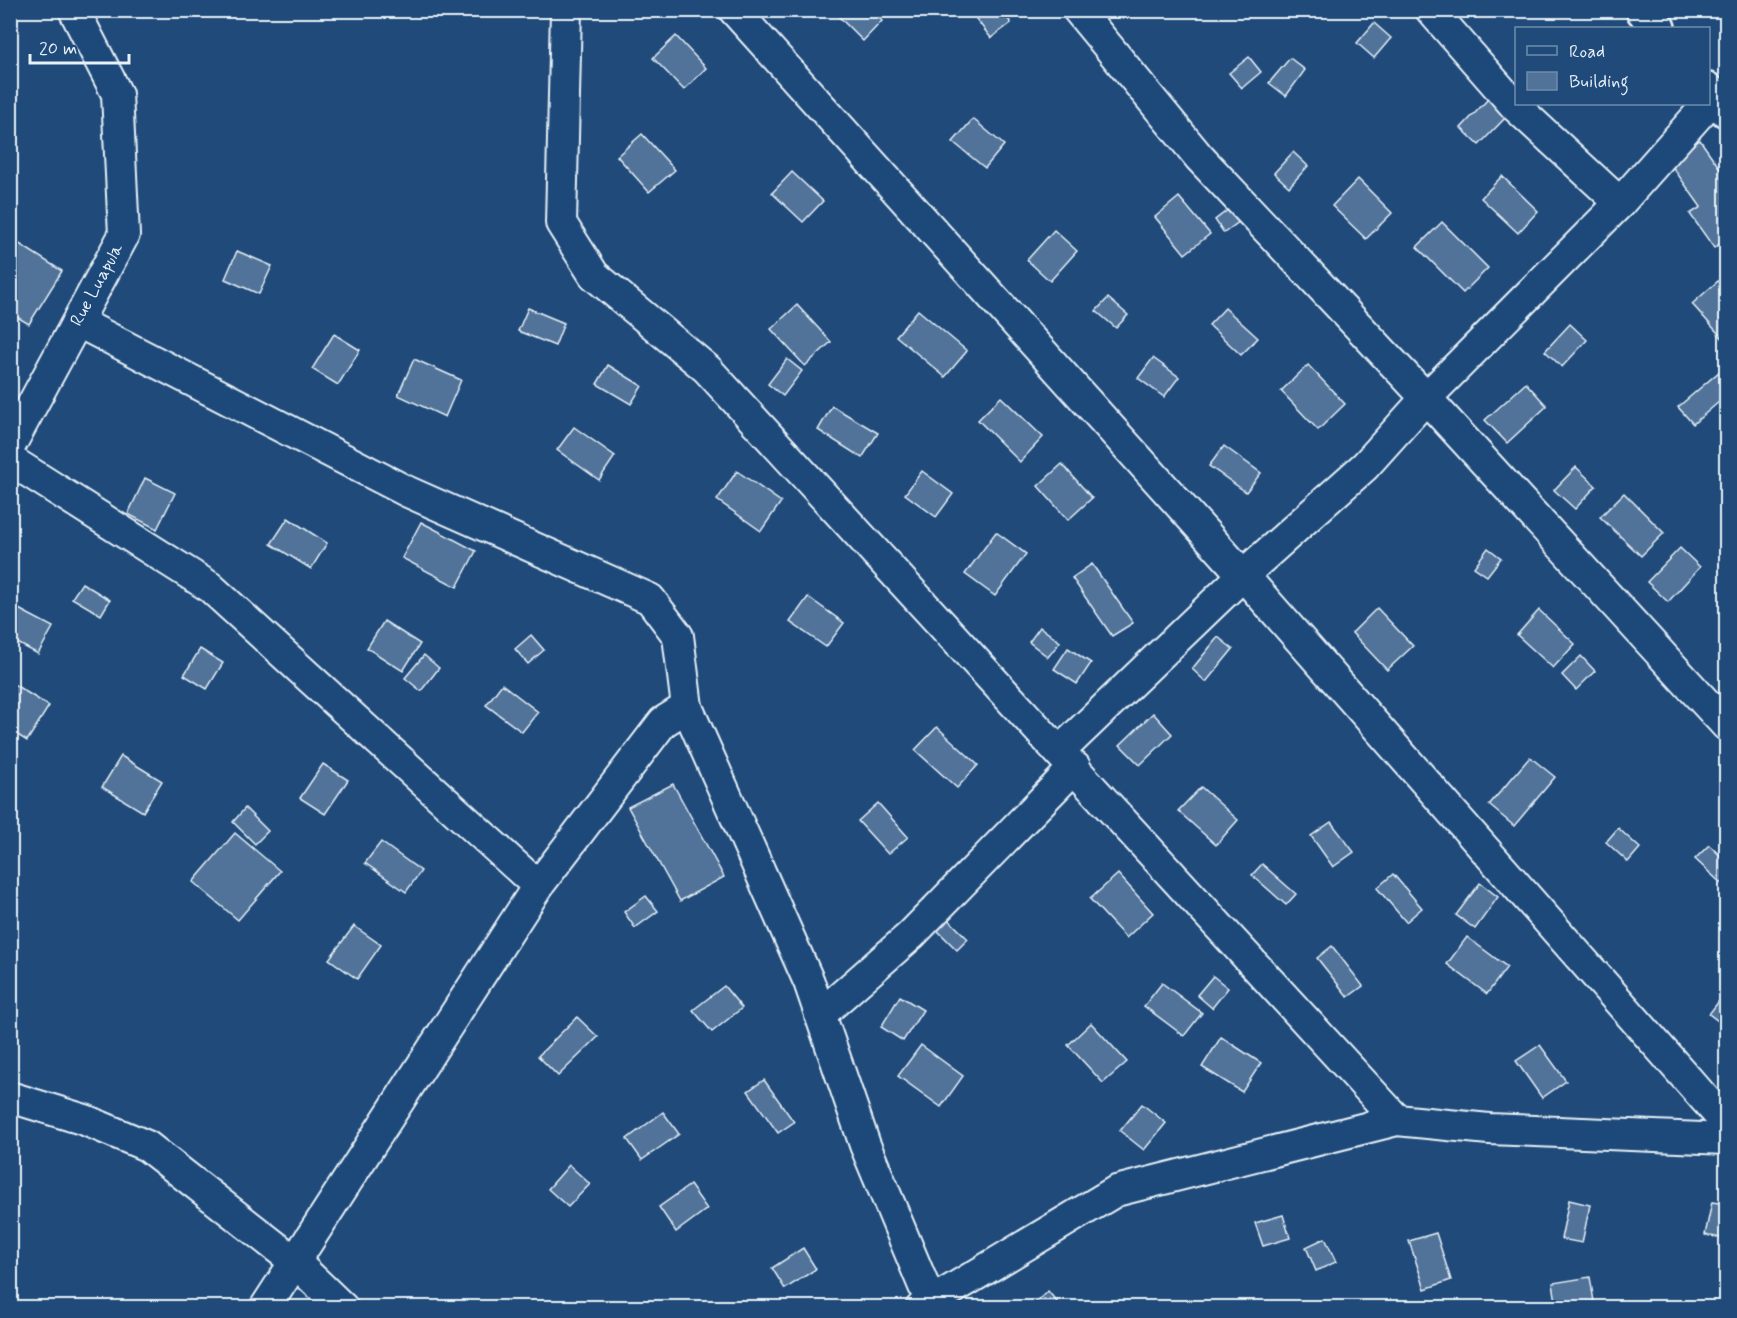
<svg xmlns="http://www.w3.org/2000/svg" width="1737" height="1318" font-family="Mynerve,sans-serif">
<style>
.building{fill:#517399;stroke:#e8f1f8;stroke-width:1.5}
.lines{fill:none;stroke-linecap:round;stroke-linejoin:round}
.street-casing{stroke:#e8f1f8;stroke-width:34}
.highway-casing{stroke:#e8f1f8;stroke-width:38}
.street{stroke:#1f4a7a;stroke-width:30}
.highway{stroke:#1f4a7a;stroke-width:33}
.labels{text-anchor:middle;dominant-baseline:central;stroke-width:5;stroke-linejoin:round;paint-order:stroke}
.street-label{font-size:18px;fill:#e8f1f8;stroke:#1f4a7a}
</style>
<rect width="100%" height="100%" fill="#1f4a7a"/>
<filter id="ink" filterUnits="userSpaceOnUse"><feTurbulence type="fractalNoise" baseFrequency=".0167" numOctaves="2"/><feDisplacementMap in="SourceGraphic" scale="12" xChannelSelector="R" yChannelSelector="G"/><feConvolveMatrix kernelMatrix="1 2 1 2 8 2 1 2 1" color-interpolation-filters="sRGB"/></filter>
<g filter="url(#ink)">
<!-- building -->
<g class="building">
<path d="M832 10H871L882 21 863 41Z"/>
<path d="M969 10H1002L1011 23 991 38Z"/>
<path d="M1374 23 1391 38 1374 58 1357 43Z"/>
<path d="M676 36 706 68 684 90 653 58Z"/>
<path d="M1249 57 1261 72 1242 88 1229 73Z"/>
<path d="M1290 58 1305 70 1286 96 1269 83Z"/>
<path d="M1489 98 1508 115 1479 145 1461 128Z"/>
<path d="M973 119 1004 145 985 168 953 142Z"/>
<path d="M642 134 675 170 649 192 617 156Z"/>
<path d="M1700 140 1726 177V239L1714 248 1690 214 1701 207 1669 162Z"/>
<path d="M1293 152 1308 166 1289 187 1274 173Z"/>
<path d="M792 172 823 201 803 222 772 193Z"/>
<path d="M1502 176 1538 211 1518 233 1481 198Z"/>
<path d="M1358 179 1392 213 1366 239 1332 206Z"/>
<path d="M1179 197 1210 234 1185 254 1155 217Z"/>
<path d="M1234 205 1244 218 1224 233 1215 220Z"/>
<path d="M1442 222 1488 268 1463 293 1417 247Z"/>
<path d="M1054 230 1077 251 1050 281 1027 260Z"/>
<path d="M10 238 62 271 29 324 10 313Z"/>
<path d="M237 251 272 266 259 294 225 279Z"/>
<path d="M1726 274V342L1692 304Z"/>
<path d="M1108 298 1128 315 1116 328 1096 311Z"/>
<path d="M797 305 831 342 805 366 771 329Z"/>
<path d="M528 308 564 323 555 346 518 331Z"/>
<path d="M1225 308 1258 338 1241 355 1209 325Z"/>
<path d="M918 310 967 351 945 377 896 336Z"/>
<path d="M1570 324 1587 340 1562 367 1545 351Z"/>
<path d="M334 334 360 350 338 385 312 369Z"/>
<path d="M1153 358 1179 377 1164 397 1138 378Z"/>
<path d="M414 359 461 380 445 417 398 395Z"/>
<path d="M787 359 802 371 783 396 768 384Z"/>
<path d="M608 365 642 386 631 404 597 384Z"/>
<path d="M1308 365 1345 404 1318 430 1281 391Z"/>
<path d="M1726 366V396L1693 424 1678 407Z"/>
<path d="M1526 383 1547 406 1507 443 1485 420Z"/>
<path d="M1001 397 1043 437 1020 462 978 420Z"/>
<path d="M832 406 878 433 862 458 818 430Z"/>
<path d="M574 427 615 456 599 480 557 450Z"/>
<path d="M1224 446 1261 473 1246 492 1209 466Z"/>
<path d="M1062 464 1092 498 1068 520 1038 486Z"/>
<path d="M1576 467 1596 486 1575 509 1554 490Z"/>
<path d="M737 471 781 502 761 531 717 500Z"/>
<path d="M922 471 953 494 936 517 905 494Z"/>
<path d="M145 478 175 493 157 529 128 514Z"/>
<path d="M1624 493 1664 533 1641 556 1600 517Z"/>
<path d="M288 518 327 543 311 569 271 544Z"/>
<path d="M421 522 476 551 457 587 402 558Z"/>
<path d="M996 532 1026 554 995 596 965 574Z"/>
<path d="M1488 548 1501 558 1487 576 1474 567Z"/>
<path d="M1680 548 1700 567 1668 602 1647 582Z"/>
<path d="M1092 564 1133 623 1112 636 1072 578Z"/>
<path d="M82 583 110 600 101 615 72 598Z"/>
<path d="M808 597 844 623 826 647 790 622Z"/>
<path d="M13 606 53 627 38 654 10 639V610Z"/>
<path d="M1377 608 1413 646 1387 670 1352 633Z"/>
<path d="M1539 610 1575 644 1553 668 1517 635Z"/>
<path d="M384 621 420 644 403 671 367 648Z"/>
<path d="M1040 627 1060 642 1048 657 1029 642Z"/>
<path d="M531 635 544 650 528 664 515 649Z"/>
<path d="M1218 637 1233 649 1206 682 1192 669Z"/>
<path d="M1068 648 1091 663 1077 684 1054 669Z"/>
<path d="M200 649 223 663 207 689 184 675Z"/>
<path d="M424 655 439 668 421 691 405 678Z"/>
<path d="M1581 656 1595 671 1576 690 1562 675Z"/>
<path d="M10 682 49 706 27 741 10 730Z"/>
<path d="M502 684 538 712 522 732 486 705Z"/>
<path d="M1153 713 1172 734 1140 765 1120 745Z"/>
<path d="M937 727 978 765 957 788 915 750Z"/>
<path d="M121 756 162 781 143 812 102 787Z"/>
<path d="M1530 757 1555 777 1514 826 1489 805Z"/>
<path d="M323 764 348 780 325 814 300 798Z"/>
<path d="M673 784 724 877 680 901 628 807Z"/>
<path d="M1201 787 1238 820 1216 845 1178 811Z"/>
<path d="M878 803 908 837 888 854 858 821Z"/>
<path d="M245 808 268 831 255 844 233 822Z"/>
<path d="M1331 822 1354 852 1333 867 1311 836Z"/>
<path d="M1618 828 1640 848 1628 862 1606 842Z"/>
<path d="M235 833 280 871 238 920 193 882Z"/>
<path d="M381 842 421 871 406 892 365 863Z"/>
<path d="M1709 845 1726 861V888L1695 859Z"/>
<path d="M1262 864 1296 894 1286 905 1252 875Z"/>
<path d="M1118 874 1153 913 1126 938 1090 899Z"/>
<path d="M1393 874 1422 908 1406 922 1377 888Z"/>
<path d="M1480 883 1498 897 1475 929 1456 915Z"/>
<path d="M646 896 658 911 635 928 624 912Z"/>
<path d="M948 919 968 939 957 950 937 930Z"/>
<path d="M354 926 381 945 357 979 329 959Z"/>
<path d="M1467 937 1507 967 1487 994 1447 964Z"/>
<path d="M1332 946 1363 986 1348 997 1317 958Z"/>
<path d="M1213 976 1228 988 1212 1008 1197 995Z"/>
<path d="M1162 983 1202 1013 1184 1036 1144 1006Z"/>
<path d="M724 986 742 1008 712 1032 693 1010Z"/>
<path d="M1726 992V1027L1709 1014Z"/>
<path d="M900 996 923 1010 903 1041 881 1027Z"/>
<path d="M577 1017 598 1037 558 1076 538 1056Z"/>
<path d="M1091 1023 1127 1062 1103 1083 1068 1045Z"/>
<path d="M1221 1037 1261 1063 1242 1092 1202 1067Z"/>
<path d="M921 1045 963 1076 941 1107 898 1076Z"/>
<path d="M1540 1045 1566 1081 1542 1098 1516 1061Z"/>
<path d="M764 1080 794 1122 778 1133 748 1091Z"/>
<path d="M1142 1104 1166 1123 1144 1150 1120 1131Z"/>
<path d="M663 1112 679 1134 642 1160 627 1139Z"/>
<path d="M569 1165 590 1184 568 1207 548 1189Z"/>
<path d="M690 1185 707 1209 676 1232 659 1207Z"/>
<path d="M1569 1200 1590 1205 1582 1243 1561 1239Z"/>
<path d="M1712 1202 1726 1204V1239L1705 1235Z"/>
<path d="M1283 1215 1290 1238 1263 1246 1255 1223Z"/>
<path d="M1436 1233 1451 1280 1425 1289 1409 1241Z"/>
<path d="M1325 1238 1336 1262 1316 1271 1306 1247Z"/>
<path d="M803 1248 816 1269 785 1289 772 1268Z"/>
<path d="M1590 1277 1595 1308H1557L1553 1283Z"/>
<path d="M1048 1291 1062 1308H1029Z"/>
</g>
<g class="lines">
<!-- street casing -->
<g class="street-casing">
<g id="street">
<path d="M566 10 561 223 594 275 707 369 1397 1120"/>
<path d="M734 10 1243 575 1726 1123"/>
<path d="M1078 10 1199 157 1426 398 1726 725"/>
<path d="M1431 10 1516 107 1620 203"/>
<path d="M78 322 406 491 650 599 678 636 687 707 809 982 865 1145 933 1308"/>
<path id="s1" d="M10 446 124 235 117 94 74 10"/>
<path d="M10 460 210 587 538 886"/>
<path d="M1060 751 1243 575 1365 466 1426 398 1620 203 1708 104"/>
<path d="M820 1015 911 935 1075 767"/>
<path d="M10 1097 85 1120 147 1146 294 1261 343 1308"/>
<path d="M265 1308 538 886 663 722 687 707"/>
<path d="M921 1308 1116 1191 1397 1120 1489 1129 1726 1139"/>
</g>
</g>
<!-- highway casing -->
<g class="highway-casing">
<g id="highway">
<path d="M1643 10 1658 28"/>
<path d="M1708 90 1726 110"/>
</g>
</g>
<!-- street -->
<use href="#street" class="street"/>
<!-- highway -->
<use href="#highway" class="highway"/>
</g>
</g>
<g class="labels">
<!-- street labels -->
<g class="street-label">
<text stroke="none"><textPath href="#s1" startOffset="183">Rue Luapula</textPath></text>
</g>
</g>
<!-- margin -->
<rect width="1737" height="1318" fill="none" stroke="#1f4a7a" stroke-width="36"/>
<rect x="18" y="18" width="1701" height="1282" fill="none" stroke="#e8f1f8" stroke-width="2" filter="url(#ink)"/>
<!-- legend -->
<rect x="1515" y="27" width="195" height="78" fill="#1f4a7a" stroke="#6f8dac" stroke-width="1.5"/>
<rect x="1527" y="46" width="30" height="9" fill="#1f4a7a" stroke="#6f8dac" stroke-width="1.5"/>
<text x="1569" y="57" font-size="18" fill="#e8f1f8">Road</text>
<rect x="1527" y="72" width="30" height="18" fill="#517399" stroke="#6f8dac" stroke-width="1.5"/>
<text x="1569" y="87" font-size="18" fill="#e8f1f8">Building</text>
<!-- scale -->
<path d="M30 54v9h99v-9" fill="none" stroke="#e8f1f8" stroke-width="3"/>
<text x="39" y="54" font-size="18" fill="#e8f1f8" stroke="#1f4a7a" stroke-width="4.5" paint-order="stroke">20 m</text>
</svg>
